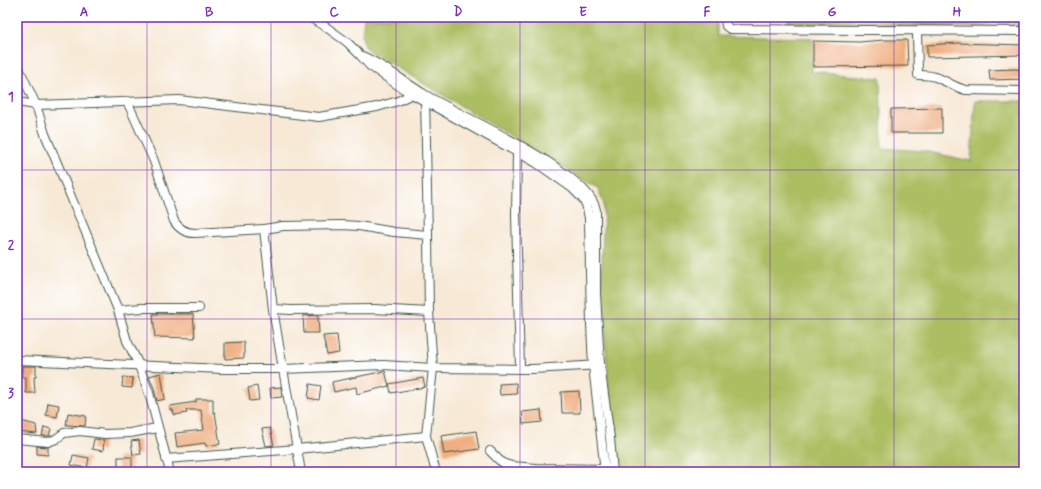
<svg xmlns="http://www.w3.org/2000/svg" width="1041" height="489" font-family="Mynerve,sans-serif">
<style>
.green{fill:#acbe62;stroke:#667e4b}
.building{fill:#f0af82}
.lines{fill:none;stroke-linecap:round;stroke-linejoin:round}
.street-casing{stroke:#3f574c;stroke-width:10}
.street{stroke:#fff;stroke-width:8}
.grid{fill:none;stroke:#7b2cbf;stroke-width:1;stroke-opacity:0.55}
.neatline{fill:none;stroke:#7b2cbf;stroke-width:1.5}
.grid-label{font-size:13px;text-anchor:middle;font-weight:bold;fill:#7b2cbf}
</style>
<rect width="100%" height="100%" fill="#fff"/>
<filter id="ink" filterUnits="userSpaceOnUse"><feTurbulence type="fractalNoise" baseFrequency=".025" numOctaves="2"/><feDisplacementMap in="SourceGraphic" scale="8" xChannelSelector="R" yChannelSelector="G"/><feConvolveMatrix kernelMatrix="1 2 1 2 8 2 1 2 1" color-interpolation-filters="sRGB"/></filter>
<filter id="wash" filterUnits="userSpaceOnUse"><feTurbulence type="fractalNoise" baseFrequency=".012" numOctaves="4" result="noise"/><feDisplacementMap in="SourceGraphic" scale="16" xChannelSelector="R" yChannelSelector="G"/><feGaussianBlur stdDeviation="0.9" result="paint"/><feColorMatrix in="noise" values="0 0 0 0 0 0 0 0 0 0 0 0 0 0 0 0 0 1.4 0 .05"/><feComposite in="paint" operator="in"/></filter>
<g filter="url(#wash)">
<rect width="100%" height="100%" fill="#f7e9d6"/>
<!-- green -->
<g class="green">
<path d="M364 17H718V36L812 38V72L880 78 882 148 924 151 971 161 975 101H1024V472H618L613 439 601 288 604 205 598 188 366 49 362 37Z"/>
<path d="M788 17H1024V28L788 24Z"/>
</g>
<g id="blocks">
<!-- building -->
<g class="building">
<path d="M884 40H907L908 66 813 67V41L859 42Z"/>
<path d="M958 43 1024 45V55L927 57V45Z"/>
<path d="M1015 69 1024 70V79L990 80 989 70Z"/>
<path d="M942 108V133H891V109Z"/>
<path d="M153 314H193L195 338 155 337Z"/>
<path d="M318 315 319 333H304L303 316Z"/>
<path d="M337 335 339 353 327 355 323 336Z"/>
<path d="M244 342V358L225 359V343Z"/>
<path d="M22 366H36V377H34L35 393H26V377H22Z"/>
<path d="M385 371 389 386 357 394 356 387 334 392 332 382Z"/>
<path d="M161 373 165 399 157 401 154 388 149 376Z"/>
<path d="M123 377 133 378 132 388 122 387Z"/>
<path d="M423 378 425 387 391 393 389 384Z"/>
<path d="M516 383 517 394 500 395 499 384Z"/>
<path d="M310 384 321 386 319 400 308 398Z"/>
<path d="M257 386 259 400 250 401 248 388Z"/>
<path d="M281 387 282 397 271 398 270 388Z"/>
<path d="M579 391 580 413H562L561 392Z"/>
<path d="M196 399H213V413L215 412 220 444 206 446 205 443 177 447 175 433 204 430 201 410H186L187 413 174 415 173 410H170V406L196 402Z"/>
<path d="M48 403 59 405 57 417 46 415Z"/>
<path d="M541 410 542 422 523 424 522 412Z"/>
<path d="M68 413 86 416 85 426 66 425Z"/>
<path d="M17 420 36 425 37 434 17 432Z"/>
<path d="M44 427 51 429 49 436H42Z"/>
<path d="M270 428 274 445 266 446 262 429Z"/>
<path d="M476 431 479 449 444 454 441 436Z"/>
<path d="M94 439 104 440 103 451 92 449Z"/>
<path d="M139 440 141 454 133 455 131 441Z"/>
<path d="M37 446 48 447V455L37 454Z"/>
<path d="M73 455 89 458 87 468 71 465Z"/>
<rect x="118" y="457" width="14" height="15"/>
</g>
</g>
</g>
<g filter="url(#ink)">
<use href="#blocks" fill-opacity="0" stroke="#3f574c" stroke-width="1"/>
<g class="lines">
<!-- street casing -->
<g class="street-casing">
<g id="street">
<path d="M309 17 326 27 347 42 361 56 370 66 399 86 412 94 535 162 572 188 582 198 586 204 589 218 591 324 593 366 605 472"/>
<path d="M725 17 726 26 730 29 1024 31"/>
<path d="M917 31 918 75C925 75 932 75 938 78 948 82 956 88 966 90L1024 91"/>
<path d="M362 56C384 65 404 82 424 94 459 116 590 171 596 210V293L600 365 610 438 613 472"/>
<path d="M17 64 36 105 45 134 118 310 127 341 138 363 149 393 170 472"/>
<path d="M425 98 428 235"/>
<path d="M127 101 154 161 174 221C179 229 185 233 195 233L264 229"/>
<path d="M17 102 36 105 179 100 319 117 377 107 398 101 412 94 415 91"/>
<path d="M517 152 516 215 520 369"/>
<path d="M273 309 291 310 374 309 429 312"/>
<path d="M118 310 142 308H199"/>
<path d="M17 360 223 369H283L273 309 264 229 283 226 341 225 359 226 394 232 428 235 429 312 433 368 533 369 600 365"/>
<path d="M17 439 48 442 56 439 64 433 80 431 105 434 130 433 157 428"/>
<path d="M490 451 499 460 505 464 512 466 536 468 610 469"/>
<path d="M166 459 297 449 426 436"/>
<path d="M301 472 283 369 383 365 433 368 426 436 436 472"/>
</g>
</g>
<!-- street -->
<use href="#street" class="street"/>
</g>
</g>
<!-- grid -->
<path class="grid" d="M147 17V472M271 17V472M396 17V472M520 17V472M645 17V472M770 17V472M894 17V472M17 170H1024M17 319H1024"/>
<!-- margin -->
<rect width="1041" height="489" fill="none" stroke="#fff" stroke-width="44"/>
<rect x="22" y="22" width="997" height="445" class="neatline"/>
<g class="grid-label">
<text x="84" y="16">A</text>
<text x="209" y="16">B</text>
<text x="334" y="16">C</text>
<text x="458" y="16">D</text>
<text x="583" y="16">E</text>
<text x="707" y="16">F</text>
<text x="832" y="16">G</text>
<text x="957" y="16">H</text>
<text x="11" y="101">1</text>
<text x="11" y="249">2</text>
<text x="11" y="397">3</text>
</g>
</svg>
